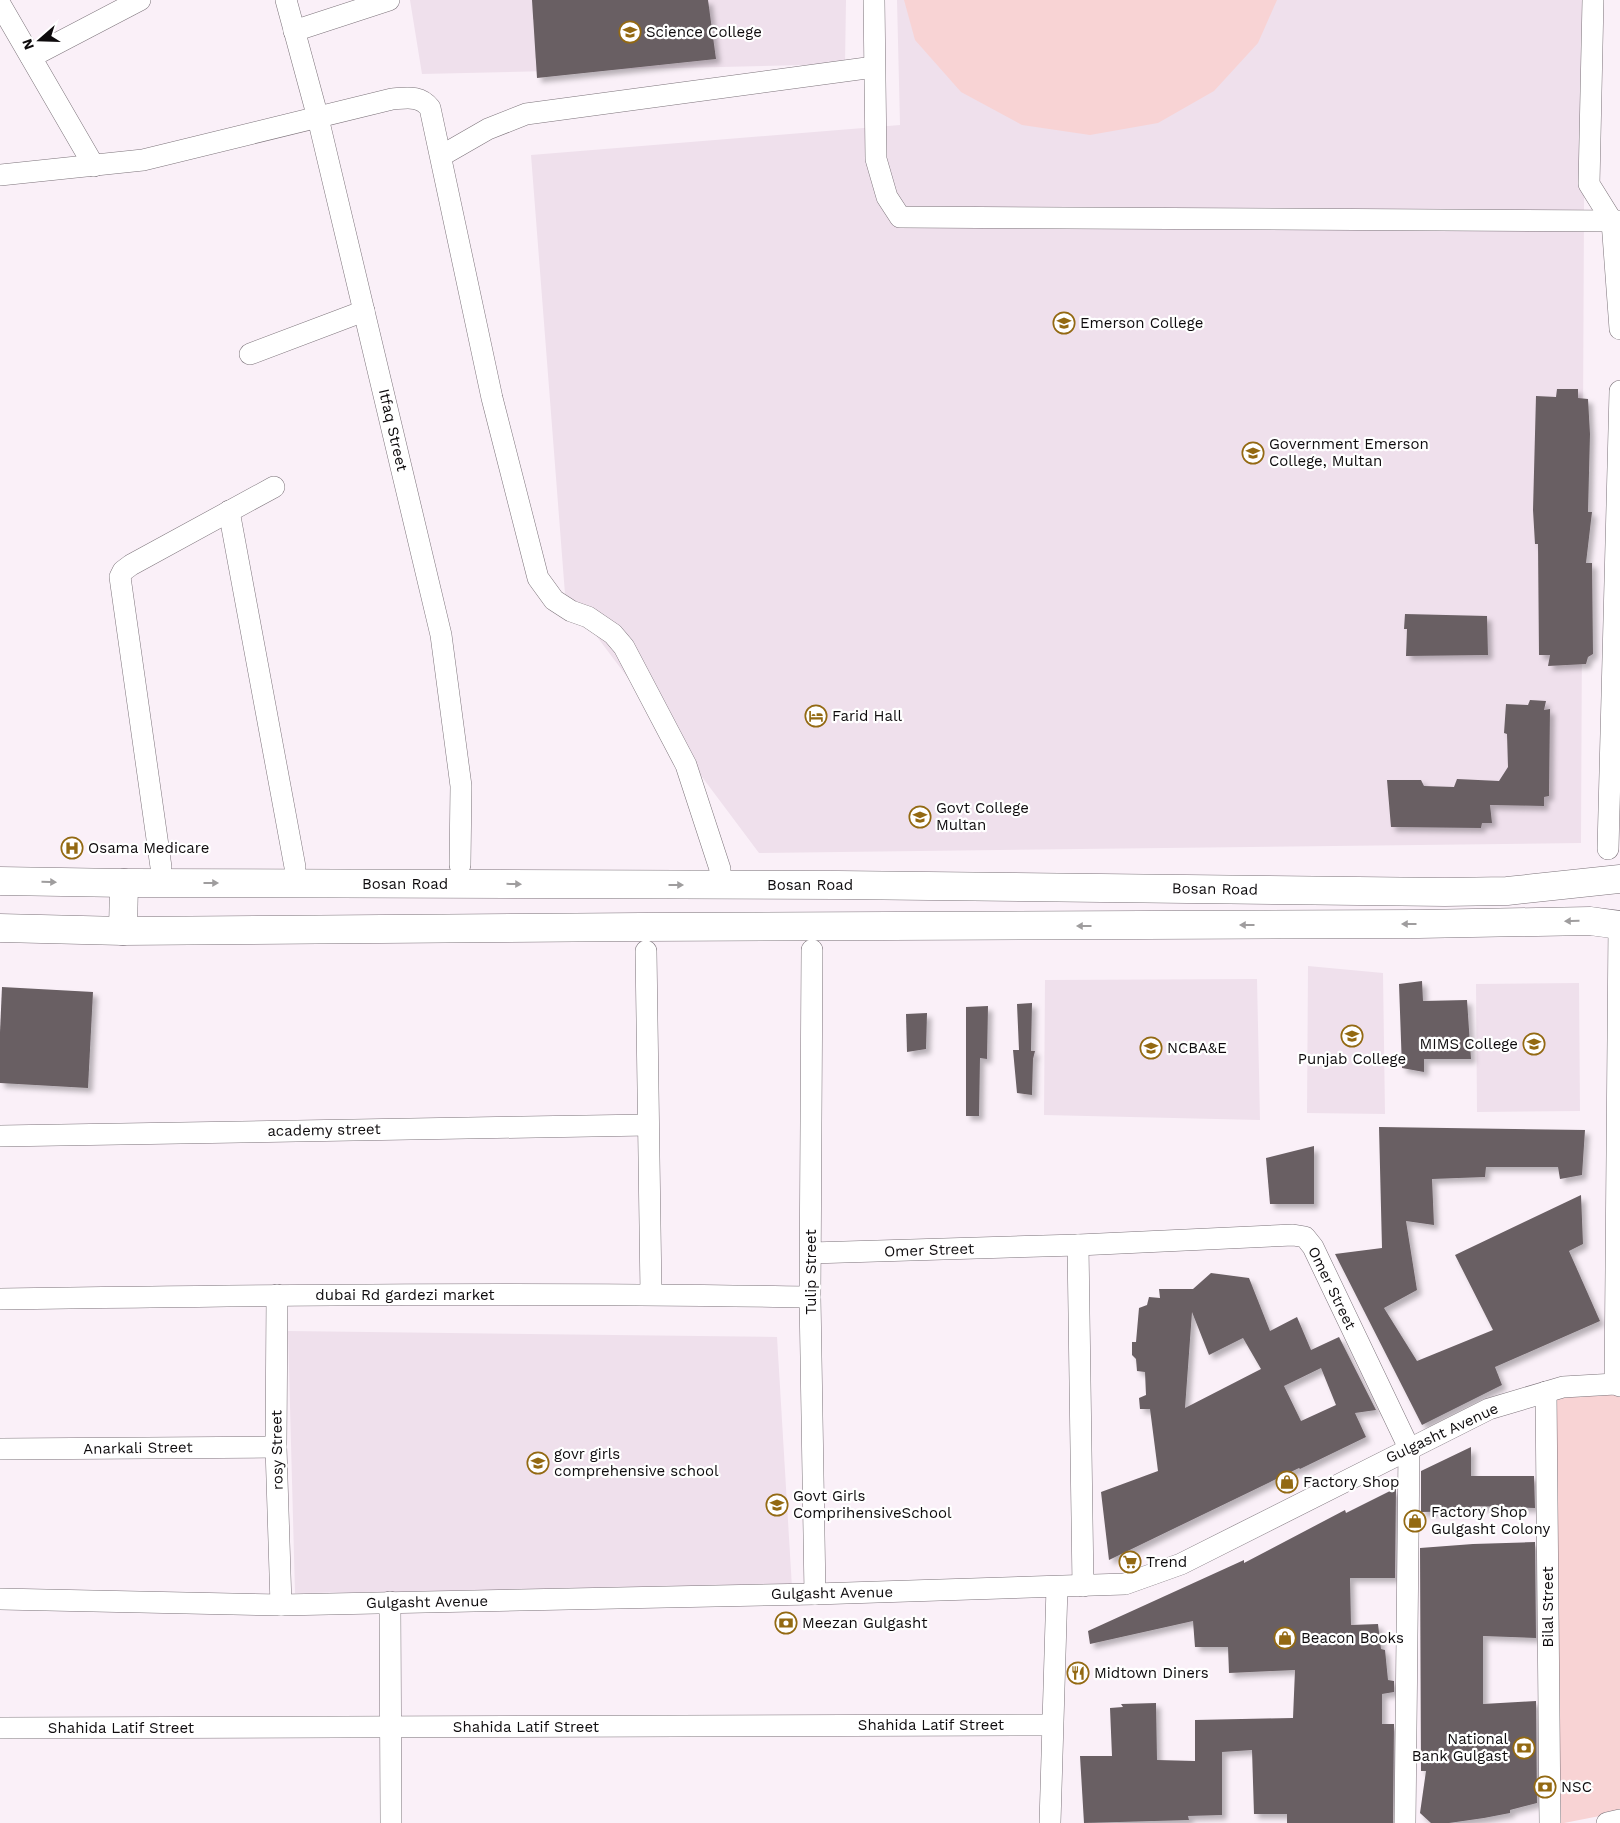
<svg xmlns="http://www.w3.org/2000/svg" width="1620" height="1823" font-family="'Work Sans',sans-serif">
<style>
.built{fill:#efe0ec}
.green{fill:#f8d3d4}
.building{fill:#695f63;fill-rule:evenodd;filter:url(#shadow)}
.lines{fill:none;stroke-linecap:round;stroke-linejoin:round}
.minor-casing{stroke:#7c737a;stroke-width:22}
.major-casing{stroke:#7c737a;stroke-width:29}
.minor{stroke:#fff;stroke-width:21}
.major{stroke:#fff;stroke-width:28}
.oneway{fill:#9f9d9e}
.labels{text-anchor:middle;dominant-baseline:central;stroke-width:4.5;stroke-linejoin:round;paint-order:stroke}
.poi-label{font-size:15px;fill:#0e0b0d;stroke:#fff;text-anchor:start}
.street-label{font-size:15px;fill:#0e0b0d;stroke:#fff}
</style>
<defs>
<filter id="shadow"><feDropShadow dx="4.5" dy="4.5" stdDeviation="2.5" flood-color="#0004"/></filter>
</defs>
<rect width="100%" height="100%" fill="#faf0f8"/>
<!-- built -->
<g class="built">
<path d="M410 0H846L845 64 422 74Z"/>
<path d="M897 0H1585L1581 843 759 853 565 594 531 155 900 125Z"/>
<path d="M1308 966 1383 973 1385 1114 1307 1113Z"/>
<path d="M1257 979 1260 1120 1044 1115 1045 980Z"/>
<path d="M1579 983 1580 1111 1477 1112 1476 984Z"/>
<path d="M288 1331 777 1337 792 1588 295 1593Z"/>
</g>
<!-- green -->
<g class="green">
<path d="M904 0H1277L1258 43 1214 91 1158 123 1090 135 1022 125 961 92 915 40Z"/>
<path d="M1620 1385V1812L1564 1823H1550L1546 1392Z"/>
</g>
<!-- building -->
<g class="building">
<path d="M532 0H708L716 59 537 78Z"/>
<path d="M1557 389H1578V398L1588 399 1590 434 1588 512H1592L1586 563H1592L1593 654 1588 657 1586 664 1548 666 1550 655H1539L1538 544H1535L1533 510 1536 396 1556 397Z"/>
<path d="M1405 614 1487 616 1488 655 1406 656 1407 629H1404Z"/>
<path d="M1530 700 1546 701 1544 710 1550 709 1549 796 1544 797V806L1490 805 1492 823H1482L1481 828 1391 827 1387 780H1421L1424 786 1454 787 1457 779 1499 781 1508 767 1507 734 1504 733 1506 704 1528 705Z"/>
<path d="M1422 981 1423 1001 1467 1000 1471 1059H1424V1072L1402 1068 1399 984Z"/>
<path d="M2 987 93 992 88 1088 0 1083V1032Z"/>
<path d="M1032 1003 1031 1051H1035L1033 1059 1032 1095 1017 1093 1013 1050H1019L1017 1004Z"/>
<path d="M988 1006 987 1059 980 1058 979 1116H966V1007Z"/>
<path d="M927 1013 926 1049 907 1052 906 1014Z"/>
<path d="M1379 1127 1585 1130 1582 1175 1560 1179 1558 1167H1486L1485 1177 1432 1179 1434 1225 1406 1221 1417 1290 1384 1308 1417 1361 1493 1330 1455 1255 1581 1195 1583 1244 1569 1251 1600 1321 1495 1367 1502 1385 1422 1425 1335 1254 1382 1248Z"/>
<path d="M1314 1146V1204H1270L1266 1158Z"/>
<path d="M1211 1273 1249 1278 1270 1331 1297 1317 1311 1350 1339 1337 1376 1410 1355 1413 1366 1437 1300 1469 1299 1468 1109 1560 1101 1492 1158 1471 1150 1409H1140L1139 1398 1146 1395 1145 1372 1137 1371 1136 1359 1132 1355V1342H1136L1139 1308 1147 1305 1149 1297 1160 1298 1159 1289H1193ZM1192 1312 1209 1355 1243 1338 1261 1369 1185 1408ZM1321 1368 1336 1405 1301 1421 1284 1386Z"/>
<path d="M1471 1447V1476H1534L1535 1508 1472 1506V1511L1421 1512V1471Z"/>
<path d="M1396 1488 1395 1578H1350L1351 1625 1378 1624 1381 1649 1385 1650 1388 1680 1394 1681V1692L1382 1694V1724H1394L1393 1823H1287V1814H1254L1252 1750 1222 1752V1815L1188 1816 1189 1820 1084 1823 1080 1756H1112L1110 1708 1123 1707 1121 1704 1156 1703 1157 1760 1195 1761V1720L1293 1718 1295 1670 1229 1673 1228 1647H1195L1193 1621 1090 1644 1088 1631 1244 1560V1563L1345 1510 1346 1513Z"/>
<path d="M1535 1542 1536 1638 1483 1636V1704L1536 1701 1537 1803 1510 1810V1813L1484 1818 1449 1823H1431L1420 1813 1426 1771H1421L1420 1548 1473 1544Z"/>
</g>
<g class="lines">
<!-- minor casing -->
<g class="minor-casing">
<g id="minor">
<path d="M286 0 318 118 441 635 461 786 460 865"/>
<path d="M874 0 876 159 887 197 900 217 1620 221"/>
<path d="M1593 0 1589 184 1612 221 1620 329"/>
<path d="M0 4 94 166"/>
<path d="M294 31 389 0"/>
<path d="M31 57 140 0"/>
<path d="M441 156 488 129 526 114 874 67"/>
<path d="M0 175 143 160 392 99C407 98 420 95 430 108L492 398 538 578 554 600 571 611 588 617 613 634 624 647 686 765 720 869"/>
<path d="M250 354 364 311"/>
<path d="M229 511 295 867"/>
<path d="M1608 849 1620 391"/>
<path d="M161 867 120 577 123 571 131 565 274 487"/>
<path d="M812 950 810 1297 815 1594"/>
<path d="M646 951 651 1294"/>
<path d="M0 1136 648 1125"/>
<path d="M1078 1245 1083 1586"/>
<path d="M811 1253 1078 1245 1293 1235 1305 1237 1313 1247 1409 1448 1405 1823"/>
<path d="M277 1295 276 1447 281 1605"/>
<path d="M0 1299C270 1295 540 1292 810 1297"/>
<path d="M1615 1384 1619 925"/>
<path d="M1546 1392 1550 1823"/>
<path d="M0 1449 276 1447"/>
<path d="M0 1599 281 1605 815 1594 1125 1584 1181 1564 1489 1409 1563 1387 1615 1384 1620 1386"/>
<path d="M390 1602 391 1823"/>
<path d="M0 1728 1052 1725"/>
<path d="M1050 1823 1057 1587"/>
<path d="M1607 1823 1620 1820"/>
</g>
</g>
<!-- major casing -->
<g class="major-casing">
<g id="major">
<path d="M0 881 124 883 839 885 1445 892 1507 891 1620 879"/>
<path d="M0 928 123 931 641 927 1419 924 1590 921 1620 925"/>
<path d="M123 931 124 883"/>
</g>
</g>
<!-- minor -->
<use href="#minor" class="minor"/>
<!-- major -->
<use href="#major" class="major"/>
</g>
<!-- one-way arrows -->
<defs><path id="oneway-solid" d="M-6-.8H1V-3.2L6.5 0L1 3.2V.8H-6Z" transform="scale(1.25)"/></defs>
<g class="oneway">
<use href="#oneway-solid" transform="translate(49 882) rotate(1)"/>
<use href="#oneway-solid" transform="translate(211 883)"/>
<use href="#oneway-solid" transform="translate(514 884) rotate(1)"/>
<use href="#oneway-solid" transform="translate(676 885)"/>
<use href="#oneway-solid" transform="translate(1572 921) rotate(179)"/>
<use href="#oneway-solid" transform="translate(1409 924) rotate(180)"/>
<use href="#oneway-solid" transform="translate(1247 925) rotate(180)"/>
<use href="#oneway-solid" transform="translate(1084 926) rotate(180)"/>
</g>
<!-- icons -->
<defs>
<g id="university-ring" transform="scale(1.125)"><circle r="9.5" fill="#fff" stroke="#936912" stroke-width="1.5"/><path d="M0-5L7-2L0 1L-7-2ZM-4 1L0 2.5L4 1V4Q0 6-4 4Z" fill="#936912"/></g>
<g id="school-ring" transform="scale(1.125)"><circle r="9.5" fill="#fff" stroke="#936912" stroke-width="1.5"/><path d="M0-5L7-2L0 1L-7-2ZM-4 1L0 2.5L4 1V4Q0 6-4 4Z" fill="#936912"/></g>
<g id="hotel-ring" transform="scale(1.125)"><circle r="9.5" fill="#fff" stroke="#936912" stroke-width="1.5"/><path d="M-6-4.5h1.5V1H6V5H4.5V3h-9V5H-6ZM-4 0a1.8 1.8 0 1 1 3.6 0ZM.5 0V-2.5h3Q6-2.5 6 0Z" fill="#936912"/></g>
<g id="hospital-ring" transform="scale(1.125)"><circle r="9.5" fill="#fff" stroke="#936912" stroke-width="1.5"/><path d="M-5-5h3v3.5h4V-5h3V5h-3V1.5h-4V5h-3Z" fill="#936912"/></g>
<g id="shop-ring" transform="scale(1.125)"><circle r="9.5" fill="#fff" stroke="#936912" stroke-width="1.5"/><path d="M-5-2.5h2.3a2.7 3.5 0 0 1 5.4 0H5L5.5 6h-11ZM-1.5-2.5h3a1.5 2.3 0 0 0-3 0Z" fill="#936912"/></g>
<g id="supermarket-ring" transform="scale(1.125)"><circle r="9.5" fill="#fff" stroke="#936912" stroke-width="1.5"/><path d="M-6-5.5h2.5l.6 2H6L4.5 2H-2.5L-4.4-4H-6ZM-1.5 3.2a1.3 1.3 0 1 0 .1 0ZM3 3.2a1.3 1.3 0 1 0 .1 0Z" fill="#936912"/></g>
<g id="bank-ring" transform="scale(1.125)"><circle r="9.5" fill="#fff" stroke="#936912" stroke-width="1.5"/><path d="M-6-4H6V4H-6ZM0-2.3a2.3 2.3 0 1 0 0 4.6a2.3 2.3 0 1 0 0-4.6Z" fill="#936912"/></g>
<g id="restaurant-ring" transform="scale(1.125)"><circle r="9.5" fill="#fff" stroke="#936912" stroke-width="1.5"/><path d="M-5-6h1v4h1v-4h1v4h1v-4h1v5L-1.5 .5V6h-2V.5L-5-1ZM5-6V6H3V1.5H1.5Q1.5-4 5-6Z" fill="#936912"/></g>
</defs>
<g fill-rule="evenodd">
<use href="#university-ring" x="630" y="32"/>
<use href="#university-ring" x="1064" y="323"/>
<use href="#school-ring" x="1253" y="453"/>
<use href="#hotel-ring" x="816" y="716"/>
<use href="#school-ring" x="920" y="817"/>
<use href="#hospital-ring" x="72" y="848"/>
<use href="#school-ring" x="1352" y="1036"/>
<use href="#school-ring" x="1534" y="1044"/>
<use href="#university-ring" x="1151" y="1048"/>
<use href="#university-ring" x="538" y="1463"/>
<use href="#shop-ring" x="1287" y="1482"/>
<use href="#school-ring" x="777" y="1505"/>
<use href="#shop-ring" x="1415" y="1521"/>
<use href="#supermarket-ring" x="1130" y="1562"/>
<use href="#bank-ring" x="786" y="1623"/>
<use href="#shop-ring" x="1285" y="1638"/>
<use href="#restaurant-ring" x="1078" y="1673"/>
<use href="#bank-ring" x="1524" y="1748"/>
<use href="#bank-ring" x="1545" y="1787"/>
</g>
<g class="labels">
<!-- poi labels -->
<g class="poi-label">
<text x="646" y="32">Science College</text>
<text x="1080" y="323">Emerson College</text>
<text x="1269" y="444">Government Emerson<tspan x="1269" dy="17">College, Multan</tspan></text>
<text x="832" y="716">Farid Hall</text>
<text x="936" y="808">Govt College<tspan x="936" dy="17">Multan</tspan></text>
<text x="88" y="848">Osama Medicare</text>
<text x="1518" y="1044" text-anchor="end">MIMS College</text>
<text x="1167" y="1048">NCBA&amp;E</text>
<text x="1352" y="1059" text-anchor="middle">Punjab College</text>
<text x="554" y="1454">govr girls<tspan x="554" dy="17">comprehensive school</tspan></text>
<text x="1303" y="1482">Factory Shop</text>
<text x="793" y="1496">Govt Girls<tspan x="793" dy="17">ComprihensiveSchool</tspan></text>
<text x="1431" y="1512">Factory Shop<tspan x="1431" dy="17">Gulgasht Colony</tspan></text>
<text x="1146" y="1562">Trend</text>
<text x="802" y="1623">Meezan Gulgasht</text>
<text x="1301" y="1638">Beacon Books</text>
<text x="1094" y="1673">Midtown Diners</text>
<text x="1508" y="1739" text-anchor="end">National<tspan x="1508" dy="17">Bank Gulgast</tspan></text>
<text x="1561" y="1787">NSC</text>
</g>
<!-- street labels -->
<g class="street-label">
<text transform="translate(393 430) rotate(77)">Itfaq Street</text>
<text x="405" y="884">Bosan Road</text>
<text x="810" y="885">Bosan Road</text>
<text transform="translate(1215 889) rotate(1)">Bosan Road</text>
<text transform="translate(324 1130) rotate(-1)">academy street</text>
<text transform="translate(929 1250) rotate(-2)">Omer Street</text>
<text transform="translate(811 1272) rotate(-90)">Tulip Street</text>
<text transform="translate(1332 1288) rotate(64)">Omer Street</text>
<text x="405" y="1295">dubai Rd gardezi market</text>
<text transform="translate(1442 1433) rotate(-25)">Gulgasht Avenue</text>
<text transform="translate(138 1448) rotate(-1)">Anarkali Street</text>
<text transform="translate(277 1450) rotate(-91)">rosy Street</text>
<text transform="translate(832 1593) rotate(-1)">Gulgasht Avenue</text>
<text transform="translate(427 1602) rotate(-1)">Gulgasht Avenue</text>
<text transform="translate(1548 1607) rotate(-90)">Bilal Street</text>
<text x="931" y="1725">Shahida Latif Street</text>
<text x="526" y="1727">Shahida Latif Street</text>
<text x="121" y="1728">Shahida Latif Street</text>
</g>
</g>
<!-- north arrow -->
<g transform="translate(40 40) rotate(250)" stroke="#ffffff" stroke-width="4" paint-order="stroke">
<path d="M0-4L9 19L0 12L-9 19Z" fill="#0e0b0d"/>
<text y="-8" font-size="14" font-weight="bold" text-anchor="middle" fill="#0e0b0d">N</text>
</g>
</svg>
